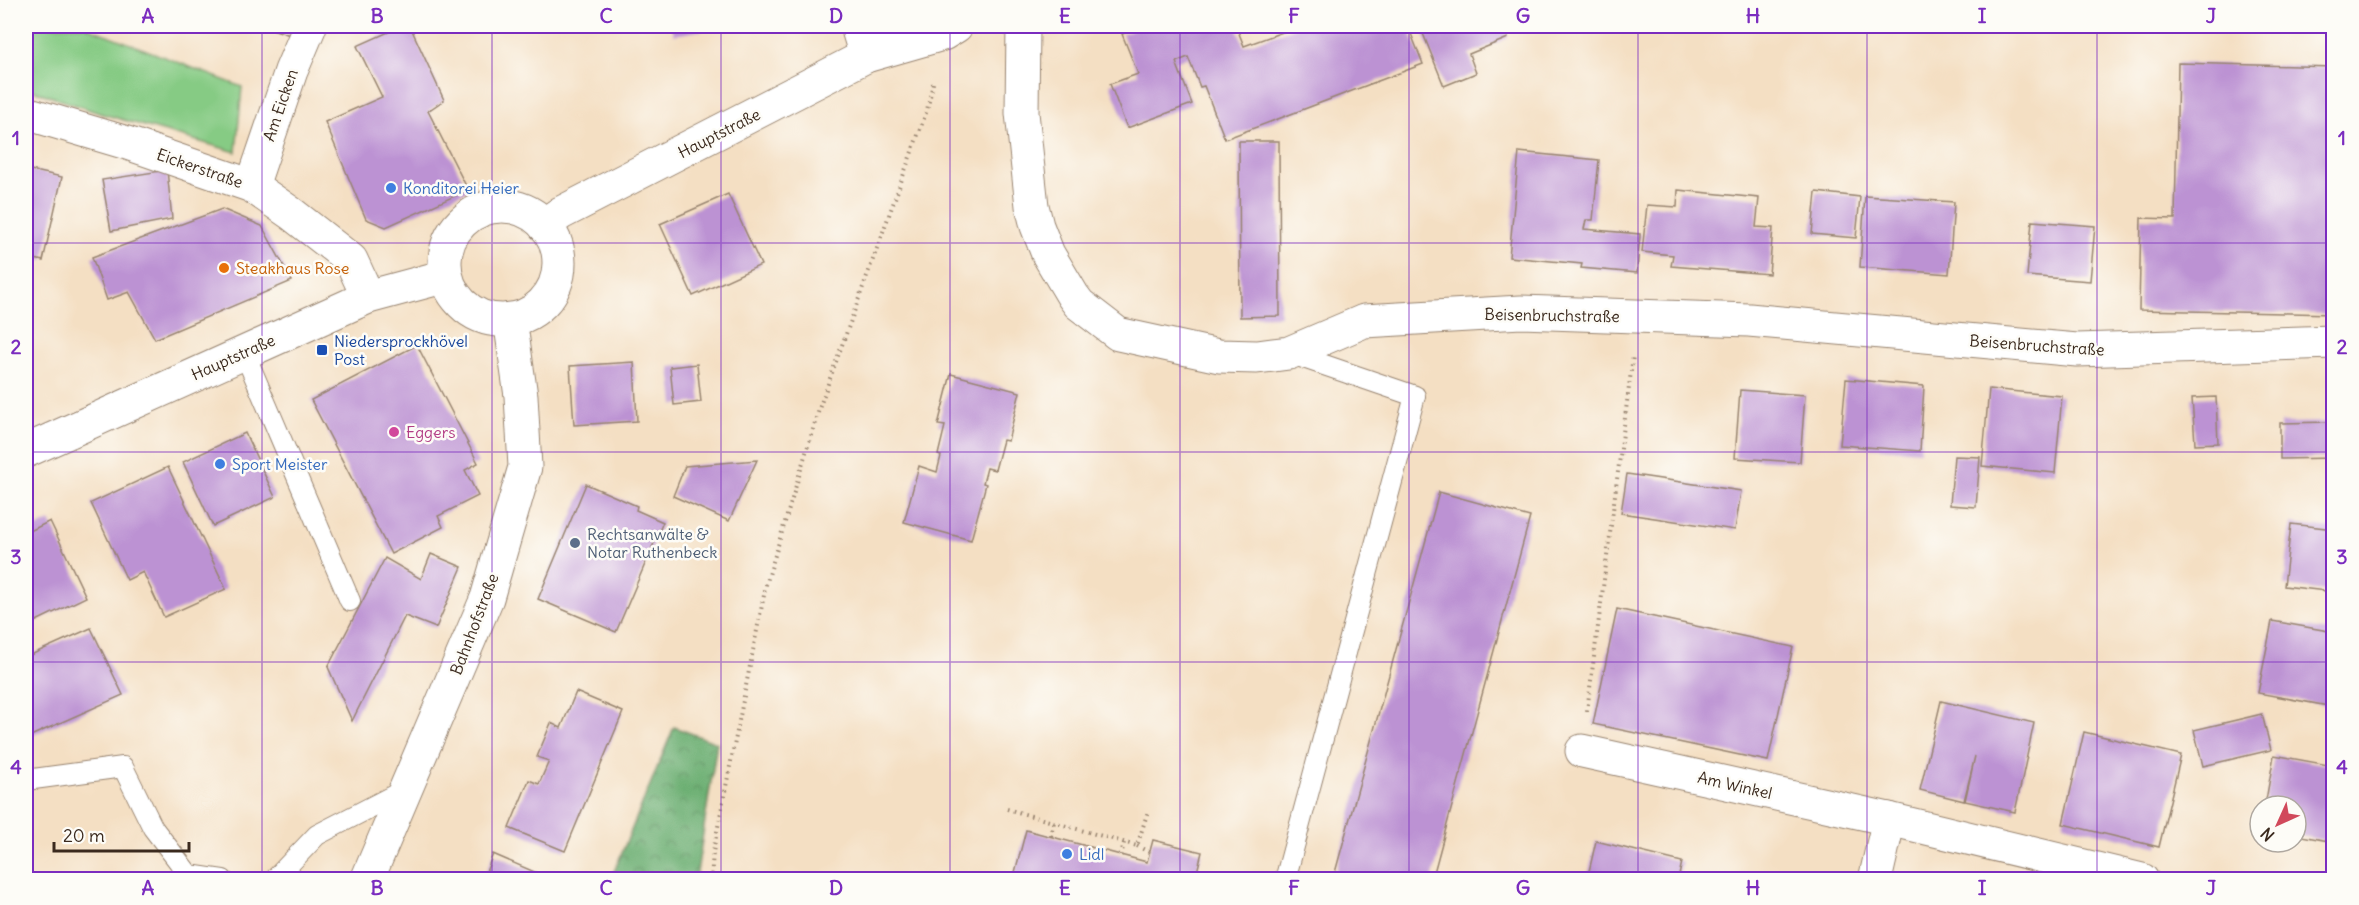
<svg xmlns="http://www.w3.org/2000/svg" width="2359" height="905" font-family="Delius,sans-serif">
<style>
.green{fill:#86cb84;stroke:#607a51;stroke-width:1.5}
.forest{fill:url(#forest-crowns);stroke:#546c48;stroke-width:1.5}
.building{fill:#bc92d3}
.lines{fill:none;stroke-linecap:round;stroke-linejoin:round}
.lane-casing{stroke:#988470;stroke-width:22}
.street-casing{stroke:#988470;stroke-width:35}
.secondary-casing{stroke:#988470;stroke-width:35}
.path{stroke:#988470;stroke-width:4;stroke-dasharray:1.5 4.5;stroke-linecap:butt}
.lane{stroke:#fff;stroke-width:20}
.street{stroke:#fff;stroke-width:33}
.secondary{stroke:#fff;stroke-width:33}
.grid{fill:none;stroke:#7b2cbf;stroke-width:1.5;stroke-opacity:0.55}
.shop-dot{fill:#3f7fe0;stroke:#fdfcf7;stroke-width:2}
.food-dot{fill:#e8710a;stroke:#fdfcf7;stroke-width:2}
.transit-dot{fill:#1a4fb4;stroke:#fdfcf7;stroke-width:2}
.hotel-dot{fill:#d1479c;stroke:#fdfcf7;stroke-width:2}
.service-dot{fill:#5c6f8a;stroke:#fdfcf7;stroke-width:2}
.labels{text-anchor:middle;dominant-baseline:central;stroke-width:5;stroke-linejoin:round;paint-order:stroke}
.street-label{font-size:16px;fill:#3b2a1e;stroke:#fdfcf7}
.shop-label{font-size:16px;fill:#366cbe;stroke:#fdfcf7;text-anchor:start}
.food-label{font-size:16px;fill:#c56008;stroke:#fdfcf7;text-anchor:start}
.transit-label{font-size:16px;fill:#164399;stroke:#fdfcf7;text-anchor:start}
.hotel-label{font-size:16px;fill:#b23c85;stroke:#fdfcf7;text-anchor:start}
.service-label{font-size:16px;fill:#4e5e75;stroke:#fdfcf7;text-anchor:start}
.neatline{fill:none;stroke:#7b2cbf;stroke-width:2}
.grid-label{font-size:20px;text-anchor:middle;font-weight:bold;fill:#7b2cbf}
</style>
<defs>
<pattern id="forest-crowns" width="20" height="18" patternUnits="userSpaceOnUse" patternTransform="scale(1.5)"><rect width="20" height="18" fill="#6caf72"/><path d="M2 6a3 3 0 1 1 6 0M12 15a3 3 0 1 1 6 0" fill="none" stroke="#5a8f5d"/></pattern>
</defs>
<rect width="100%" height="100%" fill="#fdfcf7"/>
<filter id="ink" filterUnits="userSpaceOnUse"><feTurbulence type="fractalNoise" baseFrequency=".0167" numOctaves="2"/><feDisplacementMap in="SourceGraphic" scale="12" xChannelSelector="R" yChannelSelector="G"/><feConvolveMatrix kernelMatrix="1 2 1 2 8 2 1 2 1" color-interpolation-filters="sRGB"/></filter>
<filter id="wash" filterUnits="userSpaceOnUse"><feTurbulence type="fractalNoise" baseFrequency=".008" numOctaves="4" result="noise"/><feDisplacementMap in="SourceGraphic" scale="24" xChannelSelector="R" yChannelSelector="G"/><feGaussianBlur stdDeviation="1.35" result="paint"/><feColorMatrix in="noise" values="0 0 0 0 0 0 0 0 0 0 0 0 0 0 0 0 0 1.4 0 .05"/><feComposite in="paint" operator="in"/></filter>
<g filter="url(#wash)">
<rect width="100%" height="100%" fill="#f4dfc3"/>
<!-- green -->
<path class="green" d="M26 26H84L242 87 236 152 99 113 26 88Z"/>
<!-- forest -->
<path class="forest" d="M674 727 717 743 696 879H611Z"/>
<g id="blocks">
<!-- building -->
<g class="building">
<path d="M263 26H293L290 35Z"/>
<path d="M402 26H410L444 100 428 111 468 190 386 227 366 219 325 122 382 97 357 46Z"/>
<path d="M672 26H721V27L674 35Z"/>
<path d="M1144 26H1236L1244 46 1299 26H1408L1423 64 1225 139 1204 86 1200 87 1188 57 1176 62 1192 104 1127 128 1110 84 1138 74 1122 34Z"/>
<path d="M1420 26H1503L1508 38 1469 54 1476 73 1444 86Z"/>
<path d="M2178 63 2334 67V314L2139 310 2141 218 2175 219Z"/>
<path d="M1239 141H1279L1280 316 1240 317Z"/>
<path d="M1519 152 1599 160 1593 220H1586L1584 229 1640 234 1637 273 1581 268 1582 264 1509 257Z"/>
<path d="M26 169 62 177 43 261 26 257Z"/>
<path d="M167 170 172 219 111 231 102 180Z"/>
<path d="M1678 190 1759 198 1756 227 1773 228 1769 274 1671 266 1673 255 1642 252 1647 205 1677 207Z"/>
<path d="M1816 192 1860 197 1856 238 1812 234Z"/>
<path d="M728 194 761 265 693 296 660 224Z"/>
<path d="M1865 196 1954 202 1949 274 1860 267Z"/>
<path d="M222 209 262 226 292 281 155 339 129 292 107 300 92 257Z"/>
<path d="M2032 221 2095 226 2090 281 2027 276Z"/>
<path d="M417 345 478 463 465 470 478 496 438 516 443 527 391 554 311 400Z"/>
<path d="M634 362 637 421 574 425 570 366Z"/>
<path d="M697 364 701 402 674 405 670 367Z"/>
<path d="M951 374 1020 392 1008 441 1003 440 995 470 987 468 983 483 986 484 971 540 904 522 919 466 937 472 941 456 938 455 945 426 938 425Z"/>
<path d="M1846 379 1924 386 1920 451 1840 445Z"/>
<path d="M1989 389 2062 396 2055 473 1982 466Z"/>
<path d="M1740 390 1805 395 1800 462 1735 458Z"/>
<path d="M2216 397 2218 443 2195 444 2192 398Z"/>
<path d="M2334 422V458L2280 459V423Z"/>
<path d="M245 433 275 497 213 526 183 462Z"/>
<path d="M1954 456 1980 457 1976 507 1950 505Z"/>
<path d="M757 460 729 521 673 496 685 466Z"/>
<path d="M168 467 226 589 164 617 143 572 127 580 91 503Z"/>
<path d="M1627 474 1741 491 1735 530 1621 513Z"/>
<path d="M586 484 637 506 636 510 663 522 616 632 538 599Z"/>
<path d="M1439 492 1530 517 1432 880H1333Z"/>
<path d="M50 521 86 597 26 626V533Z"/>
<path d="M2291 524 2334 529V592L2284 586Z"/>
<path d="M431 554 462 567 436 628 405 616 352 721 328 667 385 558 421 579Z"/>
<path d="M1617 609 1793 647 1768 761 1593 724Z"/>
<path d="M2272 621 2334 632V707L2258 693Z"/>
<path d="M91 628 123 695 26 738V657Z"/>
<path d="M576 692 623 712 565 851 509 828 529 780 539 784 549 761 537 757 551 723 561 728Z"/>
<path d="M1941 701 2034 723 2015 812 1965 801 1975 756 1964 801 1920 790Z"/>
<path d="M2262 714 2271 750 2203 766 2194 730Z"/>
<path d="M2084 732 2181 755 2159 847 2063 824Z"/>
<path d="M2274 755 2334 766V842L2296 835V806H2265Z"/>
<path d="M1026 830 1147 862 1153 840 1202 852 1195 880H1013Z"/>
<path d="M1596 841 1682 862 1678 880H1587Z"/>
<path d="M493 854 553 880H483Z"/>
<path d="M1741 874 1760 879V880H1740Z"/>
</g>
</g>
</g>
<g filter="url(#ink)">
<use href="#blocks" fill-opacity="0" stroke="#988470" stroke-width="1.5"/>
<g class="lines">
<!-- lane casing -->
<g class="lane-casing">
<g id="lane">
<path d="M244 352 350 601"/>
<path d="M26 780 123 767 153 828 189 875 223 880"/>
<path d="M274 880 317 835 406 789"/>
<path d="M1285 880 1415 396 1289 353"/>
</g>
</g>
<!-- street casing -->
<g class="street-casing">
<g id="street">
<path d="M857 26 866 56"/>
<path d="M1023 26 1022 113 1032 206 1037 226 1048 254 1073 296 1079 304 1118 334 1219 356 1257 357 1289 353 1364 321 1521 312 1749 320 2077 350 2334 342"/>
<path d="M26 113 127 143 252 186 292 214 351 260 368 297"/>
<path d="M252 186 291 71 310 26"/>
<path d="M1582 751 1889 819 2142 880"/>
<path d="M367 880 487 598 525 467 521 396 510 319"/>
<path d="M1875 880 1889 819"/>
</g>
</g>
<!-- secondary casing -->
<g class="secondary-casing">
<g id="secondary">
<circle cx="502" cy="263" r="57"/>
<path d="M544 225 561 213 866 56 943 34 956 26"/>
<path d="M26 451 368 297 446 276"/>
</g>
</g>
<!-- path -->
<g class="path">
<path d="M1587 711 1633 356"/>
<path d="M1007 809 1137 846 1148 811"/>
<path d="M1051 836 1054 822"/>
<path d="M1137 846 1149 852"/>
<path d="M1121 856 1124 843"/>
<path d="M711 880 713 852 766 585 820 406 927 110 934 79"/>
</g>
<!-- lane -->
<use href="#lane" class="lane"/>
<!-- street -->
<use href="#street" class="street"/>
<!-- secondary -->
<use href="#secondary" class="secondary"/>
</g>
</g>
<!-- grid -->
<path class="grid" d="M262 26V880M492 26V880M721 26V880M950 26V880M1180 26V880M1409 26V880M1638 26V880M1867 26V880M2097 26V880M26 243H2334M26 452H2334M26 662H2334"/>
<!-- markers -->
<g class="shop-dot">
<circle cx="391" cy="188" r="6"/>
<circle cx="220" cy="464" r="6"/>
<circle cx="1067" cy="854" r="6"/>
</g>
<circle class="food-dot" cx="224" cy="268" r="6"/>
<rect class="transit-dot" x="316" y="344" width="12" height="12" rx="3"/>
<circle class="hotel-dot" cx="394" cy="432" r="6"/>
<circle class="service-dot" cx="575" cy="543" r="6"/>
<g class="labels">
<!-- street labels -->
<g class="street-label">
<text transform="translate(280 105) rotate(-71)">Am Eicken</text>
<text transform="translate(719 133) rotate(-27)">Hauptstraße</text>
<text transform="translate(200 168) rotate(19)">Eickerstraße</text>
<text transform="translate(1552 315) rotate(1)">Beisenbruchstraße</text>
<text transform="translate(2037 345) rotate(4)">Beisenbruchstraße</text>
<text transform="translate(233 357) rotate(-24)">Hauptstraße</text>
<text transform="translate(474 624) rotate(-69)">Bahnhofstraße</text>
<text transform="translate(1735 785) rotate(13)">Am Winkel</text>
</g>
<!-- shop labels -->
<g class="shop-label">
<text x="403" y="188">Konditorei Heier</text>
<text x="232" y="464">Sport Meister</text>
<text x="1079" y="854">Lidl</text>
</g>
<!-- food labels -->
<g class="food-label">
<text x="236" y="268">Steakhaus Rose</text>
</g>
<!-- transit labels -->
<g class="transit-label">
<text x="334" y="341">Niedersprockhövel<tspan x="334" dy="18">Post</tspan></text>
</g>
<!-- hotel labels -->
<g class="hotel-label">
<text x="406" y="432">Eggers</text>
</g>
<!-- service labels -->
<g class="service-label">
<text x="587" y="534">Rechtsanwälte &amp;<tspan x="587" dy="18">Notar Ruthenbeck</tspan></text>
</g>
</g>
<!-- margin -->
<rect width="2359" height="905" fill="none" stroke="#fdfcf7" stroke-width="66"/>
<!-- north arrow -->
<g transform="translate(2278 824) rotate(225)"><circle r="28" fill="#fdfcf7" stroke="#afa8a0" stroke-width="1.5"/>
<path d="M0-4.5L10 22L0 15L-10 22Z" fill="#d1495b"/>
<text y="-9" font-size="16" font-weight="bold" text-anchor="middle" fill="#3b2a1e">N</text>
</g>
<!-- scale -->
<path d="M54 842v9h135v-9" fill="none" stroke="#3b2a1e" stroke-width="3"/>
<text x="63" y="842" font-size="18" fill="#3b2a1e" stroke="#fdfcf7" stroke-width="4.5" paint-order="stroke">20 m</text>
<rect x="33" y="33" width="2293" height="839" class="neatline"/>
<g class="grid-label">
<text x="148" y="23">A</text>
<text x="377" y="23">B</text>
<text x="606" y="23">C</text>
<text x="836" y="23">D</text>
<text x="1065" y="23">E</text>
<text x="1294" y="23">F</text>
<text x="1523" y="23">G</text>
<text x="1753" y="23">H</text>
<text x="1982" y="23">I</text>
<text x="2211" y="23">J</text>
<text x="16" y="145">1</text>
<text x="2342" y="145">1</text>
<text x="16" y="354">2</text>
<text x="2342" y="354">2</text>
<text x="16" y="564">3</text>
<text x="2342" y="564">3</text>
<text x="16" y="774">4</text>
<text x="2342" y="774">4</text>
<text x="148" y="895">A</text>
<text x="377" y="895">B</text>
<text x="606" y="895">C</text>
<text x="836" y="895">D</text>
<text x="1065" y="895">E</text>
<text x="1294" y="895">F</text>
<text x="1523" y="895">G</text>
<text x="1753" y="895">H</text>
<text x="1982" y="895">I</text>
<text x="2211" y="895">J</text>
</g>
</svg>
